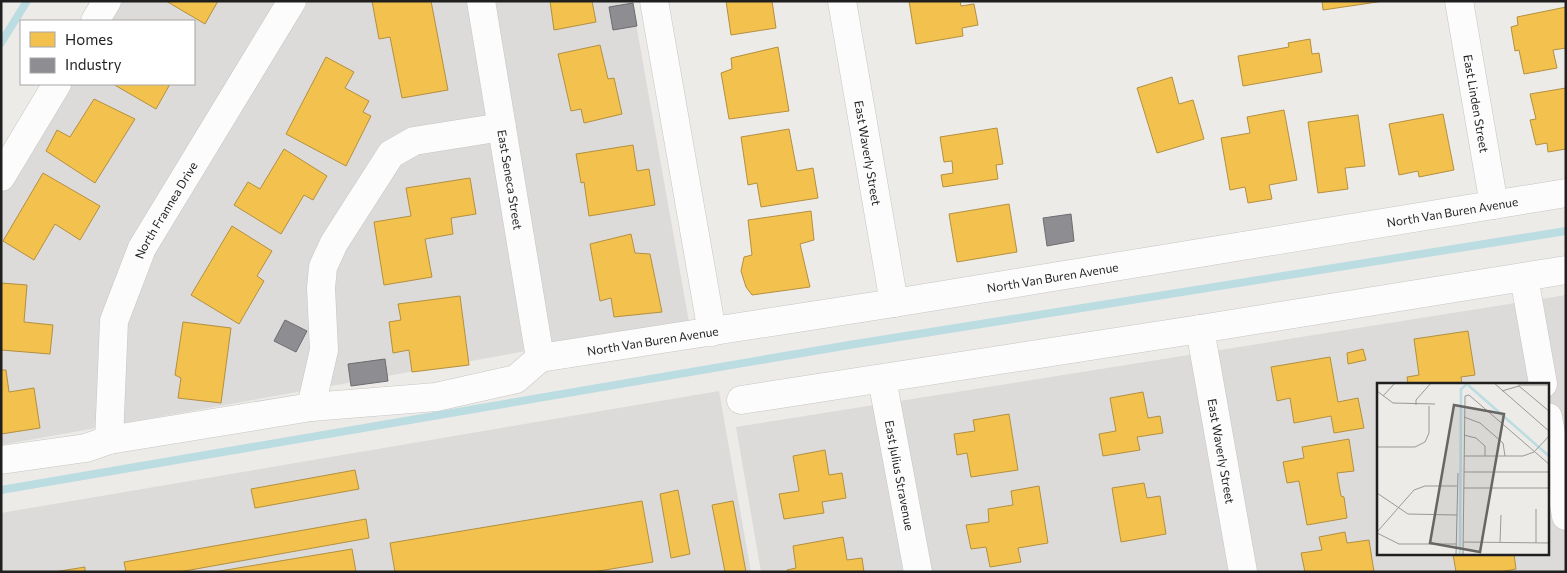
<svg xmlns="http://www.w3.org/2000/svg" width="1567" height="573" font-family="Commissioner,sans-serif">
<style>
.residential{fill:#dcdbd9;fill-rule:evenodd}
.homes{fill:#f2c14e;stroke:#b39040}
.industry{fill:#8d8d92;stroke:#6c6c70}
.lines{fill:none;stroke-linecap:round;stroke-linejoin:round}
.stream{stroke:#bbdce1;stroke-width:8}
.minor-casing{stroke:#c6c5c4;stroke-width:29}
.minor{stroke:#fcfcfc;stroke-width:28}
.labels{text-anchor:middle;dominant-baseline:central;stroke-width:5;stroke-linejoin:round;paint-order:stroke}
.street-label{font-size:12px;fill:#1f1f1f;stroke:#fff}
.inset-river{fill:none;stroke:#bbdce1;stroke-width:2.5}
.inset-road{fill:none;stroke:#9b9998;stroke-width:1}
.view{fill:#676665;fill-opacity:0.15;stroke:#676665;stroke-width:2.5}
.inset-edge{fill:none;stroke:#1f1f1f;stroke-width:2.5}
</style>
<rect width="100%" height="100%" fill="#edebe8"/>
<!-- residential -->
<g class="residential">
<path d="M115 1H632L689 322 1 445V191L66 84H194V21H103Z"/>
<path d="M1566 295V572H761L736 427ZM1378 384H1548V554H1378Z"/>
<path d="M719 391 751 572H1V513Z"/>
</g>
<!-- homes -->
<g class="homes">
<path d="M166 1H218L205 24Z"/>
<path d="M372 1H431L448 90 402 98 390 37 379 39Z"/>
<path d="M550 1H592L596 22 554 30Z"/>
<path d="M726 1H772L776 28 731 35Z"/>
<path d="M909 1H960L961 6 974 4 978 25 962 28 963 36 916 44Z"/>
<path d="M1322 1H1384L1323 10Z"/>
<path d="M1566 7V48L1553 50 1557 68 1524 74 1519 50 1515 51 1511 27 1518 25 1517 17Z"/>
<path d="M1310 39 1312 54 1319 53 1322 72 1243 86 1238 56 1289 47 1288 43Z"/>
<path d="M600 45 608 79 614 78 622 114 584 123 581 109 571 111 558 54Z"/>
<path d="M778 47 789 111 729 119 721 73 732 69 731 58Z"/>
<path d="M326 57 354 72 345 88 369 101 363 112 371 116 346 166 286 134Z"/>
<path d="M1172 77 1179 104 1193 100 1204 139 1157 153 1137 88Z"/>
<path d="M113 84H170L156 109Z"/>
<path d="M1566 88V149L1548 152 1547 143 1536 145 1530 120 1536 119 1530 94Z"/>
<path d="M94 99 135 119 95 183 46 151 57 130 70 137Z"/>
<path d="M1284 110 1297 180 1269 185 1272 199 1248 203 1245 187 1230 190 1221 138 1250 133 1247 117Z"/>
<path d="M1443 114 1454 170 1419 177 1418 171 1399 175 1389 124Z"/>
<path d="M1358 115 1365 166 1345 168 1348 189 1318 193 1308 122Z"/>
<path d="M997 128 1003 164 996 165 998 179 943 187 941 175 953 173 952 161 944 162 940 137Z"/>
<path d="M789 129 797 171 813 168 818 198 761 207 757 183 748 185 741 137Z"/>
<path d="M633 145 637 171 649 169 655 205 589 216 584 182 581 183 576 154Z"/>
<path d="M284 149 327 176 313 200 304 195 281 234 234 205 248 182 260 189Z"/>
<path d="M43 173 100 206 80 240 55 224 34 260 3 241Z"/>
<path d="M470 178 476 214 451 218 453 234 425 239 432 277 384 285 374 222 411 216 406 188Z"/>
<path d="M1009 204 1017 252 957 262 949 214Z"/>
<path d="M811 211 814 240 800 244 810 287 752 295 746 287 741 271 744 257 752 255 748 220Z"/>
<path d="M232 226 272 251 257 276 264 281 239 324 191 295Z"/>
<path d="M631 234 635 253 650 254 662 312 614 317 611 298 600 301 590 244Z"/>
<path d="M1 283 27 285 24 322 53 325 50 354 1 350Z"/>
<path d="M460 296 469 365 412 372 409 350 393 353 389 322 401 320 398 304Z"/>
<path d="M183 322 231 328 221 403 178 398 181 378 175 375Z"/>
<path d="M1468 331 1475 375 1461 377 1462 384H1408L1407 377 1419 375 1414 339Z"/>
<path d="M1363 349 1366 360 1348 364 1347 353Z"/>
<path d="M1330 357 1338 402 1358 398 1364 428 1334 433 1331 416 1294 423 1290 398 1277 401 1271 367Z"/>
<path d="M1 370H6L9 392 34 388 40 428 1 434Z"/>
<path d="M1143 392 1148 418 1160 416 1163 433 1137 437 1140 450 1103 456 1099 434 1116 431 1110 398Z"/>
<path d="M1009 414 1018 470 971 477 967 453 957 455 954 434 975 431 973 420Z"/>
<path d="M1349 439 1354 471 1337 473 1341 496 1344 497 1347 518 1307 525 1299 481 1287 483 1283 462 1304 458 1302 447Z"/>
<path d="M825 450 829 475 842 473 846 498 822 502 824 513 784 519 779 494 799 491 793 456Z"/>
<path d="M355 470 359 489 255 508 251 489Z"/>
<path d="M1144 483 1147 498 1160 496 1166 534 1121 542 1112 488Z"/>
<path d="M1039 486 1048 543 1018 548 1021 562 990 567 986 547 971 549 966 525 989 522 988 509 1013 505 1011 491Z"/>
<path d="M678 490 690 554 671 558 660 494Z"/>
<path d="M642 501 653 562 593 572H395L390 543Z"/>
<path d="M733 501 746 572H725L712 505Z"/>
<path d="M366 519 369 538 179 572H126L124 562Z"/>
<path d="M1345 532 1347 543 1369 540 1374 572H1305L1301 553 1322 550 1319 537Z"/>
<path d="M843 537 847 560 862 558 864 572H788L787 570 796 568 793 546Z"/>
<path d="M352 549 356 572H214Z"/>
<path d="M1453 554H1514L1516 569 1500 572H1456Z"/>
<path d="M85 567V572H54Z"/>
</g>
<!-- industry -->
<g class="industry">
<path d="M633 3 637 26 613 30 609 7Z"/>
<path d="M1071 214 1074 241 1047 246 1043 218Z"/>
<path d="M285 320 307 331 296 352 274 341Z"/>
<path d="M385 359 388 381 351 386 348 364Z"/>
</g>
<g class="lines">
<!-- stream -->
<g class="stream">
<path d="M1 43 27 1"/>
<path d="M1 490 849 345 1566 231"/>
</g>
<!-- minor casing -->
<g class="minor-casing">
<g id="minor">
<path id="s1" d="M481 1 540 358"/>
<path d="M654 1 712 332"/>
<path id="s2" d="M842 1 894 303"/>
<path id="s3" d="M1459 1 1494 205"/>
<path d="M95 21 107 1"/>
<path d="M1 177 57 84"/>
<path d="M1524 277 1543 384"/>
<path id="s4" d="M1200 329 1243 572"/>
<path id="s5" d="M540 358 894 303 1566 193"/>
<path id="s6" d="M882 379 918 572"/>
<path d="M741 400 1200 329 1566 270"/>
<path d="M311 407 324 350 321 288 323 267 334 243 391 154 414 141 502 127"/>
<path d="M1548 417 1566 516"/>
<path id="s7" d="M109 440 114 321 142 248 292 1"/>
<path d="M1 460 86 448 109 440 311 407 436 397 516 379 540 358"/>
</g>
</g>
<!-- minor -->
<use href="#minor" class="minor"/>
</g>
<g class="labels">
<!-- street labels -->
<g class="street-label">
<text stroke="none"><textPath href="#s3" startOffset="104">East Linden Street</textPath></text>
<text stroke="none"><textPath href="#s2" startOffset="154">East Waverly Street</textPath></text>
<text stroke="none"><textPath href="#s1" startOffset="181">East Seneca Street</textPath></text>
<text stroke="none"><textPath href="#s7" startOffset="242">North Frannea Drive</textPath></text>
<text stroke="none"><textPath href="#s5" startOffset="924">North Van Buren Avenue</textPath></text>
<text stroke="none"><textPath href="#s5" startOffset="519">North Van Buren Avenue</textPath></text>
<text stroke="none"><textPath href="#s5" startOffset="114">North Van Buren Avenue</textPath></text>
<text stroke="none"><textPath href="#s4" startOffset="124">East Waverly Street</textPath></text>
<text stroke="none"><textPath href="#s6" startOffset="98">East Julius Stravenue</textPath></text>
</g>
</g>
<!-- overview -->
<g transform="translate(1377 383)">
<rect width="172" height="172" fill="#edebe8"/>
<path class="inset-river" d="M91 2 173 74M83 172 84 6 90 1"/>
<path class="inset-road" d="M117 0 173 49M141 2H173M0 8 16 20 58 21M125 8 142 3 173 29M6 13 18 0M39 22V17L54 0M87 34 103 40 126 60 128 73M87 52 99 55 108 63V73M0 64H38L48 59 52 50V23M87 73H146L157 69 173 52M87 89H173M87 105H173M0 110 31 131 80 132M0 149 37 107 48 103H80M0 150 22 161H79M86 159 173 160M123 159 124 132M159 160V126M79 172 81 90M86 172 88 13 92 12 173 82"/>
<path class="view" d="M77 22 127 31 103 169 53 160Z"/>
<rect width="172" height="172" class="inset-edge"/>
</g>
<!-- border -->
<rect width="1567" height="573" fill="none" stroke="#1f1f1f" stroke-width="5"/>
<!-- legend -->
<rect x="20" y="20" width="175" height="65" fill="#ffffff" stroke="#a5a5a5"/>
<rect x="30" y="32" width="25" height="15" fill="#f2c14e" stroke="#a5a5a5"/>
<text x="65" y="45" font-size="15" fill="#1f1f1f">Homes</text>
<rect x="30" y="58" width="25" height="15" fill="#8d8d92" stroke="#a5a5a5"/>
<text x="65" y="70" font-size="15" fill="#1f1f1f">Industry</text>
</svg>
